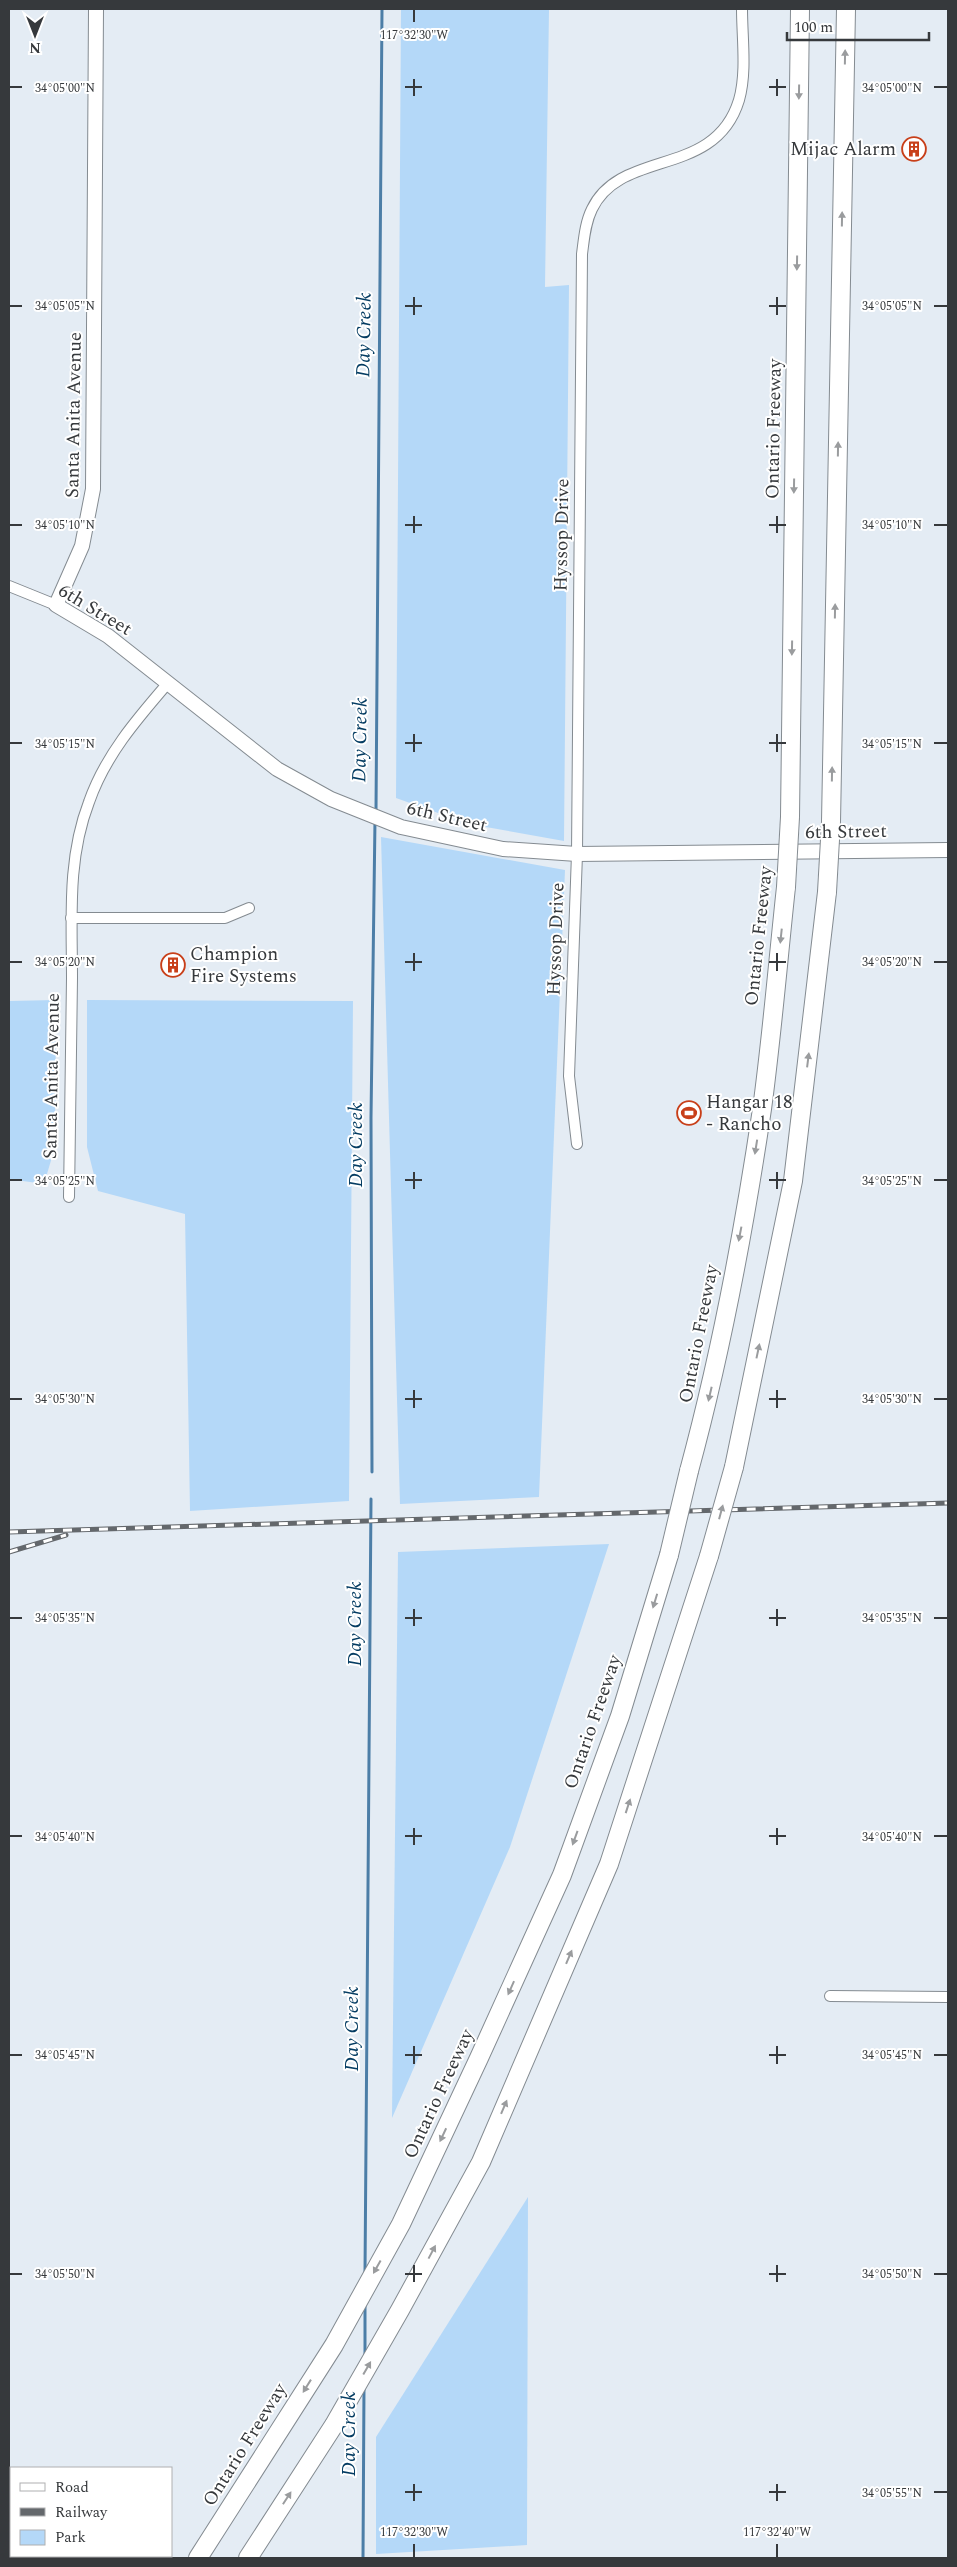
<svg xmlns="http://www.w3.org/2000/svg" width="957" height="2567" font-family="Spectral,serif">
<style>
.green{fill:#b4d8f8}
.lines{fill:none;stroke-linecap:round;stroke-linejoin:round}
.stream{stroke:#4c7ea7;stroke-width:3}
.street-casing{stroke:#848b91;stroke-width:12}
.secondary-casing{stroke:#848b91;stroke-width:16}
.highway-casing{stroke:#848b91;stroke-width:20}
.street{stroke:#fff;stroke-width:10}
.secondary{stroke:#fff;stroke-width:14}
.highway{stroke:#fff;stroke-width:18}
.rail-casing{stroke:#64686c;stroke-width:5}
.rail{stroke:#fff;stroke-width:3;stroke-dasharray:9;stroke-linecap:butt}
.highway-bridge-casing{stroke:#848b91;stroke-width:20;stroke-linecap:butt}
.highway-bridge{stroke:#fff;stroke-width:18}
.oneway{fill:#9a9c9e}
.ticks{fill:none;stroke:#36393c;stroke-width:2}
.labels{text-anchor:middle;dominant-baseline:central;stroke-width:4;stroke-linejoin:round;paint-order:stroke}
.poi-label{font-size:19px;fill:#36393c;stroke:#fff;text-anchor:start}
.street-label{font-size:19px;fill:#36393c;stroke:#fff}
.water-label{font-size:20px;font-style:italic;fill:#043c62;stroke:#fff}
.ticks-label{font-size:12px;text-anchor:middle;fill:#36393c;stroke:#fff;stroke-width:4;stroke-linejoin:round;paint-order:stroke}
</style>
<rect width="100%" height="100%" fill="#e4ecf4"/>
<!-- green -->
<g class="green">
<path d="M401 9H549L545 287 569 285 564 841 469 824 396 798Z"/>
<path d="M381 837 565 870 539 1497 400 1504Z"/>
<path d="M56 1000 55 1147 44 1184 9 1179V1001Z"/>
<path d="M87 1000 353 1001 349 1501 190 1511 185 1214 98 1191 87 1147Z"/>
<path d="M609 1544 510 1847 392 2118 398 1552Z"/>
<path d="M528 2197 527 2545 376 2554V2437Z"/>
</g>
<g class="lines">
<!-- stream -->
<g class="stream">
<path d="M376 811 382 9"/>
<path d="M372 1472 371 1118 375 820"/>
<path d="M365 2273 371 1499"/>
<path d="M365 2358V2304"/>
<path d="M363 2558 364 2386"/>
</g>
<!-- street casing -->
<g class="street-casing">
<g id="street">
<path d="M9 586 56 605"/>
<path d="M71 918H225L249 908"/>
<path d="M577 1144 569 1076 577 854 582 254C584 239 585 223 592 209 621 148 715 179 739 100 747 72 742 38 742 9"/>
<path d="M69 1197C70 1124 71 1051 72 978 72 918 67 859 89 802 105 756 136 720 168 683"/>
<path d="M830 1996 948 1997"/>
</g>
</g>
<!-- secondary casing -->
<g class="secondary-casing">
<path id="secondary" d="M96 9 93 489 82 546 56 605 108 636 277 769 331 799 401 827 503 849 577 854 948 850"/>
</g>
<!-- highway casing -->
<g class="highway-casing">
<g id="highway">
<path d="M790 817 800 9"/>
<path d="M831 822 846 9"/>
<path d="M734 1467 793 1181 827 892"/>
<path d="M689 1471C721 1353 744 1230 762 1109 772 1035 778 961 786 887"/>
<path d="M198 2558 334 2345 401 2224 479 2058 562 1875 620 1716 669 1555"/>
<path d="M248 2558 334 2425 400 2310 481 2162 609 1864 709 1556"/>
</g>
</g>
<!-- street -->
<use href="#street" class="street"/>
<!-- secondary -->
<use href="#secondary" class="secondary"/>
<!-- highway -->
<use href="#highway" class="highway"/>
<!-- rail casing -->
<g class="rail-casing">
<g id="rail">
<path d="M9 1532 948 1503"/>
<path d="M9 1552 66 1535"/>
</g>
</g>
<!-- rail -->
<use href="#rail" class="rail"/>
<!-- highway-bridge casing -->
<g class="highway-bridge-casing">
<g id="highway-bridge">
<path d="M786 887 790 817"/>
<path d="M827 892 831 822"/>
<path d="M669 1555 689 1471"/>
<path d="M709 1556 734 1467"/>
</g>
</g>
<!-- highway-bridge -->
<use href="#highway-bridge" class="highway-bridge"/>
</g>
<!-- one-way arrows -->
<defs><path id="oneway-solid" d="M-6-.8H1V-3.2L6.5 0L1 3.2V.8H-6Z" transform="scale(1.25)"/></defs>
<g class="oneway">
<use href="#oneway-solid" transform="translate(845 57) rotate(-89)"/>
<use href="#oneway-solid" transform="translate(799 92) rotate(91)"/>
<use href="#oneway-solid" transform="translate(842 219) rotate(-89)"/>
<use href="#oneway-solid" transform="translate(797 263) rotate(91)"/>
<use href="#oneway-solid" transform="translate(838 449) rotate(-89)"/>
<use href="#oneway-solid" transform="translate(794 486) rotate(91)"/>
<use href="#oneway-solid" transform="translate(835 611) rotate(-89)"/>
<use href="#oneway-solid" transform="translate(792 648) rotate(91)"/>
<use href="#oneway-solid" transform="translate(832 774) rotate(-89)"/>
<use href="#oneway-solid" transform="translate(781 936) rotate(96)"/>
<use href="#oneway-solid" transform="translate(808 1060) rotate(-83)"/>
<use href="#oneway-solid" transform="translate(756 1147) rotate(99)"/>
<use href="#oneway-solid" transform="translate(740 1234) rotate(101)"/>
<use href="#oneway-solid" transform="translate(758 1351) rotate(-78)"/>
<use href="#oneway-solid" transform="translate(710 1394) rotate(103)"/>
<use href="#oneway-solid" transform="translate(721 1512) rotate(-75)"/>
<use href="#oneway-solid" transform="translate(655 1601) rotate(107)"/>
<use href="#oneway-solid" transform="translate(628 1806) rotate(-72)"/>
<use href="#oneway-solid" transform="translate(575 1838) rotate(110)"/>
<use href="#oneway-solid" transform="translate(569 1957) rotate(-67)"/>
<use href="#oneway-solid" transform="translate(511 1988) rotate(114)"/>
<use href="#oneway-solid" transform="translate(504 2107) rotate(-67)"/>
<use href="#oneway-solid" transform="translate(443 2135) rotate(115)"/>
<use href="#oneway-solid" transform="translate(432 2252) rotate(-62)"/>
<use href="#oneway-solid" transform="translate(377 2267) rotate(119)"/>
<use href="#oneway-solid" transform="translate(367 2368) rotate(-60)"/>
<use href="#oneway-solid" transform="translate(307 2386) rotate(122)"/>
<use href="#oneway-solid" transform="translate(287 2498) rotate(-57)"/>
</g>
<!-- ticks -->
<path class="ticks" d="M414 10V22M414 79V96M777 79V96M10 87H22M405 87H422M769 87H786M934 87H947M414 297V315M777 297V315M10 306H22M405 306H422M769 306H786M934 306H947M414 516V533M777 516V533M10 525H22M405 525H422M769 525H786M934 525H947M414 734V752M777 734V752M10 743H22M405 743H422M769 743H786M934 743H947M414 953V971M777 953V971M10 962H22M405 962H422M769 962H786M934 962H947M414 1172V1189M777 1172V1189M10 1180H22M405 1180H422M769 1180H786M934 1180H947M414 1390V1408M777 1390V1408M10 1399H22M405 1399H422M769 1399H786M934 1399H947M414 1609V1626M777 1609V1626M10 1618H22M405 1618H422M769 1618H786M934 1618H947M414 1828V1845M777 1828V1845M10 1836H22M405 1836H422M769 1836H786M934 1836H947M414 2046V2064M777 2046V2064M10 2055H22M405 2055H422M769 2055H786M934 2055H947M414 2265V2282M777 2265V2282M10 2274H22M405 2274H422M769 2274H786M934 2274H947M414 2484V2501M777 2484V2501M405 2492H422M769 2492H786M934 2492H947M414 2544V2557M777 2544V2557"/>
<!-- icons -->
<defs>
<g id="building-ring" transform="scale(1.25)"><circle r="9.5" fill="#fff" stroke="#c83f19" stroke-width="1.5"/><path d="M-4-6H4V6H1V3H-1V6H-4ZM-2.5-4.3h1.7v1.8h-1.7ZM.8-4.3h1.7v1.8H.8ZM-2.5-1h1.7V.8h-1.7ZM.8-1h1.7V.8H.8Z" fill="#c83f19"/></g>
<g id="stadium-ring" transform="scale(1.25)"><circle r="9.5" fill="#fff" stroke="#c83f19" stroke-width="1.5"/><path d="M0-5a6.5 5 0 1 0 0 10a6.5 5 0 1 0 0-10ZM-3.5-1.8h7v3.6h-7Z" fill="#c83f19"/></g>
</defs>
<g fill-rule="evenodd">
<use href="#building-ring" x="914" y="149"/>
<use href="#building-ring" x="173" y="965"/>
<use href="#stadium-ring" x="689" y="1113"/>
</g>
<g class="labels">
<!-- poi labels -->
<g class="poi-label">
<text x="896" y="149" text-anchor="end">Mijac Alarm</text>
<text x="190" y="954">Champion<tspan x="190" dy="22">Fire Systems</tspan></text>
<text x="706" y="1102">Hangar 18<tspan x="706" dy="22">- Rancho</tspan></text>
</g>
<!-- street labels -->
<g class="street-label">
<text transform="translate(74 415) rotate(-89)">Santa Anita Avenue</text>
<text transform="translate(774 429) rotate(-89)">Ontario Freeway</text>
<text transform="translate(562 535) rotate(-89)">Hyssop Drive</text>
<text transform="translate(95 610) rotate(31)">6th Street</text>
<text transform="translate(447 817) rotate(13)">6th Street</text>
<text transform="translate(846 832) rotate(-1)">6th Street</text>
<text transform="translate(759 936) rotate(-84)">Ontario Freeway</text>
<text transform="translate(556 939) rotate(-88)">Hyssop Drive</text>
<text transform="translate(52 1076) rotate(-89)">Santa Anita Avenue</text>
<text transform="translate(699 1334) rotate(-79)">Ontario Freeway</text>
<text transform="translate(593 1722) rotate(-71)">Ontario Freeway</text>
<text transform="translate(439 2094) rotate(-65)">Ontario Freeway</text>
<text transform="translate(245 2445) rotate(-58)">Ontario Freeway</text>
</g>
<!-- water labels -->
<g class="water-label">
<text transform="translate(364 335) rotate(-89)">Day Creek</text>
<text transform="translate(360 740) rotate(-89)">Day Creek</text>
<text transform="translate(356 1145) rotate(-90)">Day Creek</text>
<text transform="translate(355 1624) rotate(-90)">Day Creek</text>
<text transform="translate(352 2029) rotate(-90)">Day Creek</text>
<text transform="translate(349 2434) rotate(-90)">Day Creek</text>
</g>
</g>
<g class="ticks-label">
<text x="414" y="39">117°32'30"W</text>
<text x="892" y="92">34°05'00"N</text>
<text x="65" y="92">34°05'00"N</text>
<text x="892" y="310">34°05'05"N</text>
<text x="65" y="310">34°05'05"N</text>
<text x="892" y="529">34°05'10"N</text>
<text x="65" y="529">34°05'10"N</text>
<text x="65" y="748">34°05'15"N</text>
<text x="892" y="748">34°05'15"N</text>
<text x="65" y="966">34°05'20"N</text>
<text x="892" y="966">34°05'20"N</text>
<text x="892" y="1185">34°05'25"N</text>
<text x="65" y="1185">34°05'25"N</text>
<text x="892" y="1403">34°05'30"N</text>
<text x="65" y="1403">34°05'30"N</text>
<text x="65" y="1622">34°05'35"N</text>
<text x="892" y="1622">34°05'35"N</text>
<text x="892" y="1841">34°05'40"N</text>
<text x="65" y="1841">34°05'40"N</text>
<text x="65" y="2059">34°05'45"N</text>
<text x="892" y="2059">34°05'45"N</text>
<text x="892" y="2278">34°05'50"N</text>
<text x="65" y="2278">34°05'50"N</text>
<text x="892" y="2497">34°05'55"N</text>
<text x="414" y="2536">117°32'30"W</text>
<text x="777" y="2536">117°32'40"W</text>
</g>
<!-- border -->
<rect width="957" height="2567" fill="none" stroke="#36393c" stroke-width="20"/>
<!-- legend -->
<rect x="10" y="2467" width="162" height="90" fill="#ffffff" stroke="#afb0b1"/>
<rect x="20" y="2483" width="25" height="8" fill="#ffffff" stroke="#afb0b1"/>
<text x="55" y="2492" font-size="15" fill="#36393c">Road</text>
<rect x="20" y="2508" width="25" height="8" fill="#64686c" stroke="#afb0b1"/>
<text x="55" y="2517" font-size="15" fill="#36393c">Railway</text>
<rect x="20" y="2530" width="25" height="15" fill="#b4d8f8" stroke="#afb0b1"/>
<text x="55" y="2542" font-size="15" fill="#36393c">Park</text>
<!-- north arrow -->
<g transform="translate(35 35) rotate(180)" stroke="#ffffff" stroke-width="4" paint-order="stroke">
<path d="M0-4L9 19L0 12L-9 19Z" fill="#36393c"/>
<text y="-8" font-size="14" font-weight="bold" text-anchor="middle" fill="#36393c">N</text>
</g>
<!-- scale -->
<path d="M787 32v8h142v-8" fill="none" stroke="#36393c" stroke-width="2.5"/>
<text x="794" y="32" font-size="15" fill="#36393c" stroke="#ffffff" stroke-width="4" paint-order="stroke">100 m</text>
</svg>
